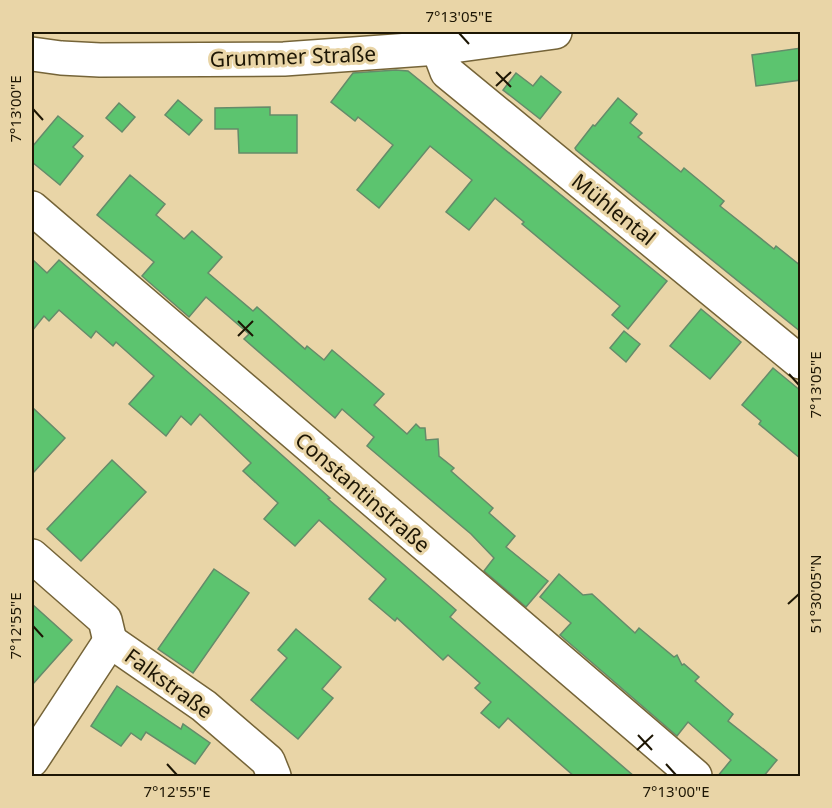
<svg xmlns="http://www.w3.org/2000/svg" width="832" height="808" font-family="'Noto Sans',sans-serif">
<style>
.building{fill:#5cc46f;stroke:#658b6a;stroke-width:1.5}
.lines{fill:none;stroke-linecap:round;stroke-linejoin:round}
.minor-casing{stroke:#756438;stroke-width:36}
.minor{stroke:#fff;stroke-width:33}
.ticks{fill:none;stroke:#1d1604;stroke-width:2}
.labels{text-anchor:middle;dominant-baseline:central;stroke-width:6;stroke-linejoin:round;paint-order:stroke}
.street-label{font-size:21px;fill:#1d1604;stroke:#e9d5a7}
.neatline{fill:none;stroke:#1d1604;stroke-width:2}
.ticks-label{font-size:15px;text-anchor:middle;fill:#1d1604}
</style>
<rect width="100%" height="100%" fill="#e9d5a7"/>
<!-- building -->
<g class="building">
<path d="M801 48V80L756 86 752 55Z"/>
<path d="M396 70 408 71 667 281 628 329 612 315 620 306 522 224 524 222 495 198 469 230 446 212 472 180 430 146 379 208 357 190 393 145 358 117 355 121 331 102 353 73Z"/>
<path d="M516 73 533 86 541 76 561 92 540 119 503 90Z"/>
<path d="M618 98 637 114 630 123 642 133 638 137 681 172 684 168 724 201 720 206 774 249 776 246 801 266V332L576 150 575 148 593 125 595 126Z"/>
<path d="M178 100 202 120 189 135 165 115Z"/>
<path d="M119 103 135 117 122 132 106 118Z"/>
<path d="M270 107V115H297V153H239L238 129H215V108Z"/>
<path d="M58 116 83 136 73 147 83 156 60 185 32 162V147Z"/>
<path d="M130 175 165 204 156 215 184 239 192 231 222 257 208 273 253 311 257 307 305 349 307 346 324 360 332 350 384 394 374 405 407 434 416 424 420 428H425L426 440 438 439 439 456 454 468 451 471 493 508 489 513 515 536 506 547 548 581 526 607 484 571 494 558 471 534 367 446 374 437 342 409 335 418 244 339 249 334 206 297 189 317 142 276 154 262 97 215Z"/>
<path d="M32 259 47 273 59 260 228 407 330 498 328 499 456 610 450 617 635 777H575L508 718 499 728 481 713 491 702 475 688 480 683 448 655 443 660 397 618 395 621 369 599 386 579 319 520 295 546 264 519 278 503 243 471 251 463 200 414 191 425 181 416 166 436 129 404 154 376 116 342 113 346 96 331 91 338 59 310 49 321 44 316 32 331Z"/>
<path d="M701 309 741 342 710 379 670 346Z"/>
<path d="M624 331 640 344 626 362 610 348Z"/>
<path d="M773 368 801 391V459L759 424 761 421 742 405Z"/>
<path d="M32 407 65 438 32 474Z"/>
<path d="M112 460 146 492 81 561 47 529Z"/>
<path d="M214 569 249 593 193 673 158 649Z"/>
<path d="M559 574 583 595 592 594 635 633 639 628 674 657 677 655 682 665 684 664 699 677 695 681 733 714 728 721 777 760 763 777H717L731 760 688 722 677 736 560 635 571 623 540 597Z"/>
<path d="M32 604 72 640 32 685Z"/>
<path d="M296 629 341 667 322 689 333 698 298 739 251 700 287 658 278 650Z"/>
<path d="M117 686 181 729 183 724 210 743 195 764 146 732 141 740 131 733 121 746 91 726Z"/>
</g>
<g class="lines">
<!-- minor casing -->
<g class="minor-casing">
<g id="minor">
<path d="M438 48 447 72 800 362"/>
<path d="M32 54 61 58 100 60 284 59 438 48 555 32"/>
<path d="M32 208 695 776"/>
<path d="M32 556 105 620 110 641"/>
<path d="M110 641 204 706 268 761 274 776"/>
<path d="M32 760 110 641"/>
</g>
</g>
<!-- minor -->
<use href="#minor" class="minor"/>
</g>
<!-- ticks -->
<path class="ticks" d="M459 33 469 44M496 72 511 87M496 86 511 72M33 109 43 120M238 321 253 336M238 336 253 321M789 374 799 385M788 604 799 594M33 626 43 637M638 735 652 750M637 750 653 735M167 764 177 775M666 764 676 775"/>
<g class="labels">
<!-- street labels -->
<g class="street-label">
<text transform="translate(293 56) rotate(-2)">Grummer Straße</text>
<text transform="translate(614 209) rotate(39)">Mühlental</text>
<text transform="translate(363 492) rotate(41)">Constantinstraße</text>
<text transform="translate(169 683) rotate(36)">Falkstraße</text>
</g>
</g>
<!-- border -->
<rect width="832" height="808" fill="none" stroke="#e9d5a7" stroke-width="66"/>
<rect x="33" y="33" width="766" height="742" class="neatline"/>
<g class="ticks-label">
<text x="459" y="22">7°13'05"E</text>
<text transform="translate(16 109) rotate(-90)" y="5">7°13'00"E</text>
<text transform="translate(816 385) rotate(-90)" y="5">7°13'05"E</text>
<text transform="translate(816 594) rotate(-90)" y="5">51°30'05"N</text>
<text transform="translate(16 626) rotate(-90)" y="5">7°12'55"E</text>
<text x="177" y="797">7°12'55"E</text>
<text x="676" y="797">7°13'00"E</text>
</g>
</svg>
